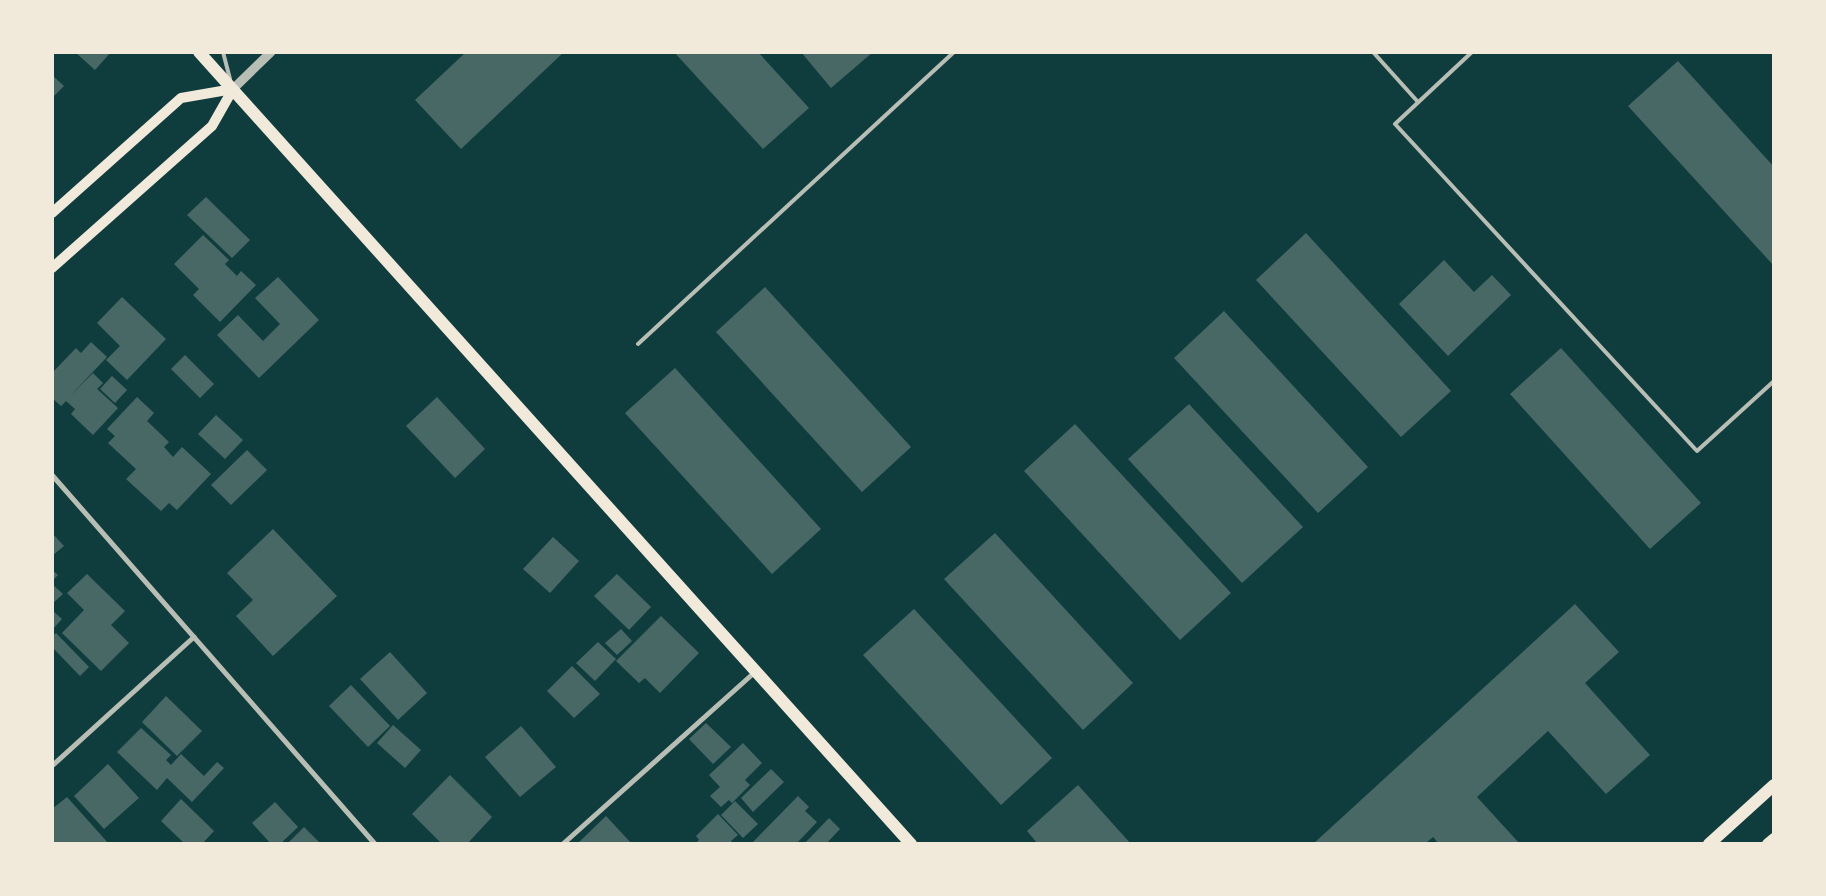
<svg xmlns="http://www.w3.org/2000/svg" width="1826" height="896" font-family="'PT Sans Narrow',sans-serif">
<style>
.building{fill:#486865}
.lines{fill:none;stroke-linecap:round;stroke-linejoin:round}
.service{stroke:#b8beb3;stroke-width:4}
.minor{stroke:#b8beb3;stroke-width:5}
.tertiary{stroke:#b8beb3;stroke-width:9}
.secondary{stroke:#f1e9da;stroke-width:10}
.primary{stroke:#f1e9da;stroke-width:12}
</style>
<rect width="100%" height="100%" fill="#0f3d3e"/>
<!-- building -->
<g class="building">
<path d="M75 52H111L95 70Z"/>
<path d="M466 52H564L461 149 415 100Z"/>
<path d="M674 52H758L809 108 763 149Z"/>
<path d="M801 52H873L831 88Z"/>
<path d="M1678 61 1774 167V266L1628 106Z"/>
<path d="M52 75 64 86 52 98Z"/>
<path d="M206 197 250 240 232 258 187 215Z"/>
<path d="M1306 233 1451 391 1401 437 1256 280Z"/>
<path d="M203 235 229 260 225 264 237 276 241 271 256 285 220 322 193 295 199 289 174 264Z"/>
<path d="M1444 260 1474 292 1492 275 1511 295 1448 356 1399 304Z"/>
<path d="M278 277 319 320 259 378 217 335 238 315 263 341 280 324 255 298Z"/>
<path d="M765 287 911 447 862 492 716 332Z"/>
<path d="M122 297 166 339 127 380 106 360 120 346 97 323Z"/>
<path d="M1224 311 1368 467 1318 513 1174 358Z"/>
<path d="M91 342 107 357 69 397 93 373 103 383 97 389 118 408 93 435 71 414 75 409 66 401 61 406 52 398V373L76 348 81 353Z"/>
<path d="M1561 348 1701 503 1650 549 1510 394Z"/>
<path d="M185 355 214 384 200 398 171 369Z"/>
<path d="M675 368 821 529 772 574 625 413Z"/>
<path d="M112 376 127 390 115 403 100 389Z"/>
<path d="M137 397 154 413 147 421 169 442 164 447 173 457 182 447 211 474 177 510 169 503 161 511 126 479 136 469 108 443 115 436 107 429Z"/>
<path d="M437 397 485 449 455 478 406 426Z"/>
<path d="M1189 404 1303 527 1242 583 1128 459Z"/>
<path d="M216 415 243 440 225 459 198 434Z"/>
<path d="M1075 424 1231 593 1180 640 1024 471Z"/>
<path d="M247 450 267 470 231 505 211 485Z"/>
<path d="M273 529 337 596 273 656 236 616 253 600 227 573Z"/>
<path d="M52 533 64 546 52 556Z"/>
<path d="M995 533 1133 683 1083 730 944 579Z"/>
<path d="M553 537 579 561 550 593 523 569Z"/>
<path d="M52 570 58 575 52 581Z"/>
<path d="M87 574 125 611 111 625 129 643 101 671 62 633 84 610 67 593Z"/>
<path d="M617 574 651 607 629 630 594 596Z"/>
<path d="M52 584 63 594 52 604Z"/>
<path d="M1575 604 1619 652 1585 683 1650 755 1606 794 1548 731 1477 797 1520 844H1439L1433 837 1425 844H1313Z"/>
<path d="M914 609 1052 758 1001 805 863 655Z"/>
<path d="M52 610 62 619 52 630Z"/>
<path d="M661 616 699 653 660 693 645 678 639 683 616 661Z"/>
<path d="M621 629 632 641 617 655 605 643Z"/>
<path d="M56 633 89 667 80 676 52 647V636Z"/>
<path d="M598 642 616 659 595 681 576 663Z"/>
<path d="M390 652 427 693 398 720 360 679Z"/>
<path d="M572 666 600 694 574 718 547 691Z"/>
<path d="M351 685 390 726 368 747 329 706Z"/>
<path d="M166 696 202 731 177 756 142 722Z"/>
<path d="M706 723 731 747 713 764 689 739Z"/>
<path d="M393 725 421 750 405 768 377 743Z"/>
<path d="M521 726 556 767 520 797 485 757Z"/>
<path d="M141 728 171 755 166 760 171 765 181 754 204 776 217 762 224 768 192 802 167 778 157 790 117 752Z"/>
<path d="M743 743 762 763 745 780 750 785 732 803 729 800 721 807 710 796 720 787 709 775Z"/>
<path d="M108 764 139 798 104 829 74 796Z"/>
<path d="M771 769 784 782 753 812 741 798Z"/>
<path d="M450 775 492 817 467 844H442L412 814Z"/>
<path d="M1078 785 1131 844H1038L1027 831Z"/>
<path d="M798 796 809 807 805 811 817 822 796 844H751Z"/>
<path d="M67 797 109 844H52V809Z"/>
<path d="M181 799 214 831 202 844H185L161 821Z"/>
<path d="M735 801 758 824 743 838 721 815Z"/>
<path d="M275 802 298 827 280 844H271L252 823Z"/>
<path d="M718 814 738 835 731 841 734 844H695L699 840 696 836Z"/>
<path d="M606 816 632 844H577Z"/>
<path d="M829 818 840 829 826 844H804Z"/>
<path d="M304 827 321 844H287Z"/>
</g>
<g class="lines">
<!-- service -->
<g class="service">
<path d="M223 52 230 79"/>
<path d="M1373 52 1418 102"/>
<path d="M1472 52 1395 124 1697 451 1774 381"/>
<path d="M638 344 954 52"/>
</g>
<!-- minor -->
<g class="minor">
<path d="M52 475 375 844"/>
<path d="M52 766 194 637"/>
<path d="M563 844 755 672"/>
</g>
<!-- tertiary -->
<path class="tertiary" d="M233 89 271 52"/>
<!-- secondary -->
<g class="secondary">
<path d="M52 213 181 98 233 89"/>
<path d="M52 268 212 126 233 89"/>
</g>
<!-- primary -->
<g class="primary">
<path d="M199 52 911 844"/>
<path d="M1709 844 1774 785"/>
<path d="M1768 844 1774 839"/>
</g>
</g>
<!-- border -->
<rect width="1826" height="896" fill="none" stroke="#f1e9da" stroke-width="108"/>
</svg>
